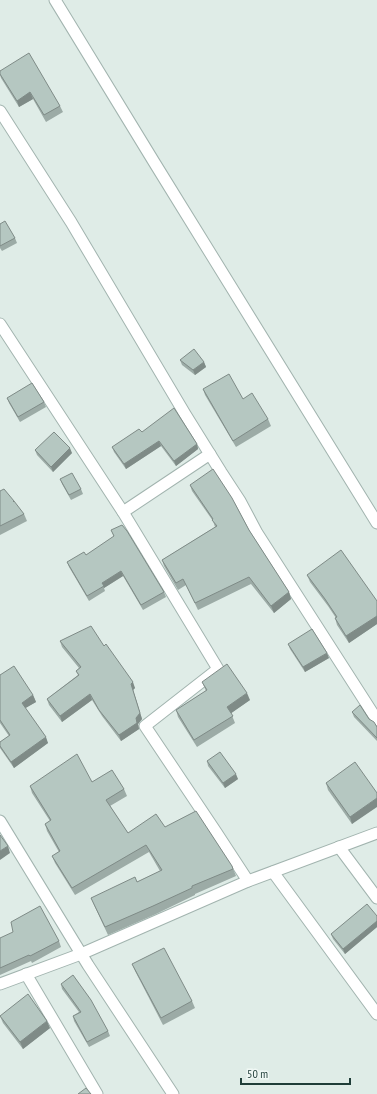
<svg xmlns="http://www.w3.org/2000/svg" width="377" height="1094" font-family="'PT Sans Narrow',sans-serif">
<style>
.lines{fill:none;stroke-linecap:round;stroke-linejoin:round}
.street-casing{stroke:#a2b4af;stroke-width:13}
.street{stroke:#fff;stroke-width:11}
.wall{fill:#9caba6}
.shaded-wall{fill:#7f8b87}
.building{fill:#b5c7c1;stroke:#7f8b87}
</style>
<rect width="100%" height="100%" fill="#dfece7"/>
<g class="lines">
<!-- street casing -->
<g class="street-casing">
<g id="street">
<path d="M55 0 154 162 377 523"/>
<path d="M0 111 71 222 185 414 221 472 240 501 257 533 377 720"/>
<path d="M0 324 123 512 218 669 145 726 216 832 248 881"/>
<path d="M123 512 210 454"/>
<path d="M0 821 88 965 173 1094"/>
<path d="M339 847 377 898"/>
<path d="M273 872 377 1014"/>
<path d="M26 974 97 1094"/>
<path d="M0 984 81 954 248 881 377 833"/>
</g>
</g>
<!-- street -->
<use href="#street" class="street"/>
</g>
<!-- wall -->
<g class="wall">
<path d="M0 71 60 106 63 112 46 122 33 99 19 107 1 78 0 75Z"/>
<path d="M0 224 15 238 17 243 2 251 0 248Z"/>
<path d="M180 360 204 362 206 367 195 375 182 365Z"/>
<path d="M203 389 243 399 268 419 271 426 236 447 205 395Z"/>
<path d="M7 398 44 402 46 407 20 422 9 403Z"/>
<path d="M142 432 197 444 198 449 176 466 161 446 126 469 114 452 112 447Z"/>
<path d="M35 450 72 453 53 472 37 455Z"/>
<path d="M60 479 81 489 83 494 71 500 62 484Z"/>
<path d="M190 485 249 530 289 592 291 599 274 613 251 584 198 610 186 585 178 590 164 566 162 560 215 527 213 521 192 491Z"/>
<path d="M0 491 24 514 27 521 0 535Z"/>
<path d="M111 530 164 592 166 597 143 610 123 576 104 588 105 591 89 601 69 567 67 562 86 555 114 537Z"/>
<path d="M307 575 377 601V624L349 643 337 625 335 618H336L328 606 310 582Z"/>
<path d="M60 641 104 646 135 688 133 690 142 719 138 724 139 729 121 741 102 716 92 700 62 722 49 705 47 699 78 675 76 671 79 668 62 647Z"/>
<path d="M288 644 329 658 305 672 290 649Z"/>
<path d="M0 675 33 695 36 702 25 708 48 743 14 768 0 748V742L9 736 0 723Z"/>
<path d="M202 682 250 700 231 713 235 723 197 747 178 717 176 710 206 691Z"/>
<path d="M352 712 369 719 377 727V741L354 717Z"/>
<path d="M207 761 238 779 225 788 208 766Z"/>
<path d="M92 782 124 789 127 796 110 806 128 833 165 827 232 866 236 876 195 894V895L156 914 108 935 94 905 91 898 137 882 160 871 149 852 75 895 55 863 52 856 59 852 47 831 45 824 50 821 32 793 30 786Z"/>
<path d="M326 783 377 793 352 824 328 790Z"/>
<path d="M377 916V927L345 954 333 939 331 934Z"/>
<path d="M0 938 59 941 61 947 32 963 31 961 0 975Z"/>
<path d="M132 964 192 1001 195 1008 163 1025 135 971Z"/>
<path d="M61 984 108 1031 110 1036 89 1047 74 1021 73 1016 79 1012 62 989Z"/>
<path d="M0 1016 50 1028 23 1049 3 1023Z"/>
</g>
<!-- shaded-wall -->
<g class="shaded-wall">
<path d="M30 92 33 99 19 107 17 101Z"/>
<path d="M204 362 206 367 195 375 193 370Z"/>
<path d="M159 441 161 446 126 469 124 464Z"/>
<path d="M197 444 198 449 176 466 174 461Z"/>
<path d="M70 448 72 453 53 472 51 467Z"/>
<path d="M121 571 123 576 104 588 102 583Z"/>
<path d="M289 592 291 599 274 613 271 606Z"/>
<path d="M377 616V624L349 643 346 636Z"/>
<path d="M327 653 329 658 305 672 303 667Z"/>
<path d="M133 682 135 688 133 690 142 719 138 724 139 729 121 741 119 735 131 684Z"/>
<path d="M247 693 250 700 230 714 227 707Z"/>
<path d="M90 694 92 700 62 722 60 716Z"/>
<path d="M33 695 36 702 24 709 22 703Z"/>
<path d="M46 737 48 743 14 768 11 762Z"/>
<path d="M236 774 238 779 225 788 223 783Z"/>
<path d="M377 798V807L352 824 350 817Z"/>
<path d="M8 846 10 853 0 860V851Z"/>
<path d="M377 921V927L345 954 343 949Z"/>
<path d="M47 1021 50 1028 23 1049 20 1042Z"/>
</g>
<!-- building -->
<g class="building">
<path d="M29 53 60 106 44 115 30 92 17 101 0 74V71Z"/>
<path d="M5 221 15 238 0 246V224Z"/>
<path d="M194 349 204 362 193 370 180 360Z"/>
<path d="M229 374 243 399 252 393 268 419 233 441 203 389Z"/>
<path d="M32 383 44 402 18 417 7 398Z"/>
<path d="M174 408 197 444 174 461 159 441 124 464 112 447 139 429 142 432Z"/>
<path d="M54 432 70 448 51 467 35 450Z"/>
<path d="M213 469 232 498 249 530 289 592 271 606 249 577 195 603 183 579 176 583 162 560 217 526 212 520 213 519 190 485Z"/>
<path d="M72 473 81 489 69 495 60 479Z"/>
<path d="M4 489 14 501 13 502 14 501 24 514 0 526V491Z"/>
<path d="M122 525 127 531 164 592 141 605 121 571 102 583 104 586 87 596 67 562 84 552 86 555 114 536 111 530Z"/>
<path d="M341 550 377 601V616L346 636 335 618 337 617 325 599 307 575Z"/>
<path d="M91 626 104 646 106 644 133 682 131 684 140 713 136 718 137 723 119 735 99 710 90 694 60 716 47 699 79 675 76 671 81 667 60 641Z"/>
<path d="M312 629 327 653 303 667 288 644Z"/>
<path d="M227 664 247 693 227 707 233 716 194 740 176 710 207 690 202 682Z"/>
<path d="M14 666 33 695 22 703 46 737 11 762 0 746V742L10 735 0 720V675Z"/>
<path d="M360 705 369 719 374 722 377 727V738L352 712Z"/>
<path d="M220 752 236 774 223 783 207 761Z"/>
<path d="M77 754 92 782 112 770 124 789 106 800 128 833 156 814 165 827 196 811 232 866 233 869 192 886V888L153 906 105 927 91 898 135 877 137 882 162 870 146 845 72 888 52 856 60 851 45 824 51 820 30 786Z"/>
<path d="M355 762 377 793V798L350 817 326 783Z"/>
<path d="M0 835 8 846 0 851Z"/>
<path d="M367 904 377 916V921L343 949 331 934Z"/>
<path d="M40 906 59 941 30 956 29 955 0 968V938L13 932 11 922Z"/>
<path d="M164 948 192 1001 161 1018 132 964Z"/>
<path d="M73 975 91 1000 108 1031 87 1042 73 1016 81 1012 61 984Z"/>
<path d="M28 994 47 1021 20 1042 0 1016Z"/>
<path d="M86 1088 91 1094H78Z"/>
</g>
<!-- scale -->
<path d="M241 1078v6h109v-6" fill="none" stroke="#1f3d38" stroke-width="2"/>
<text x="247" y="1078" font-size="12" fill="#1f3d38" stroke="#f0f8f5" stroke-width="3" paint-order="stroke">50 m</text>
</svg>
